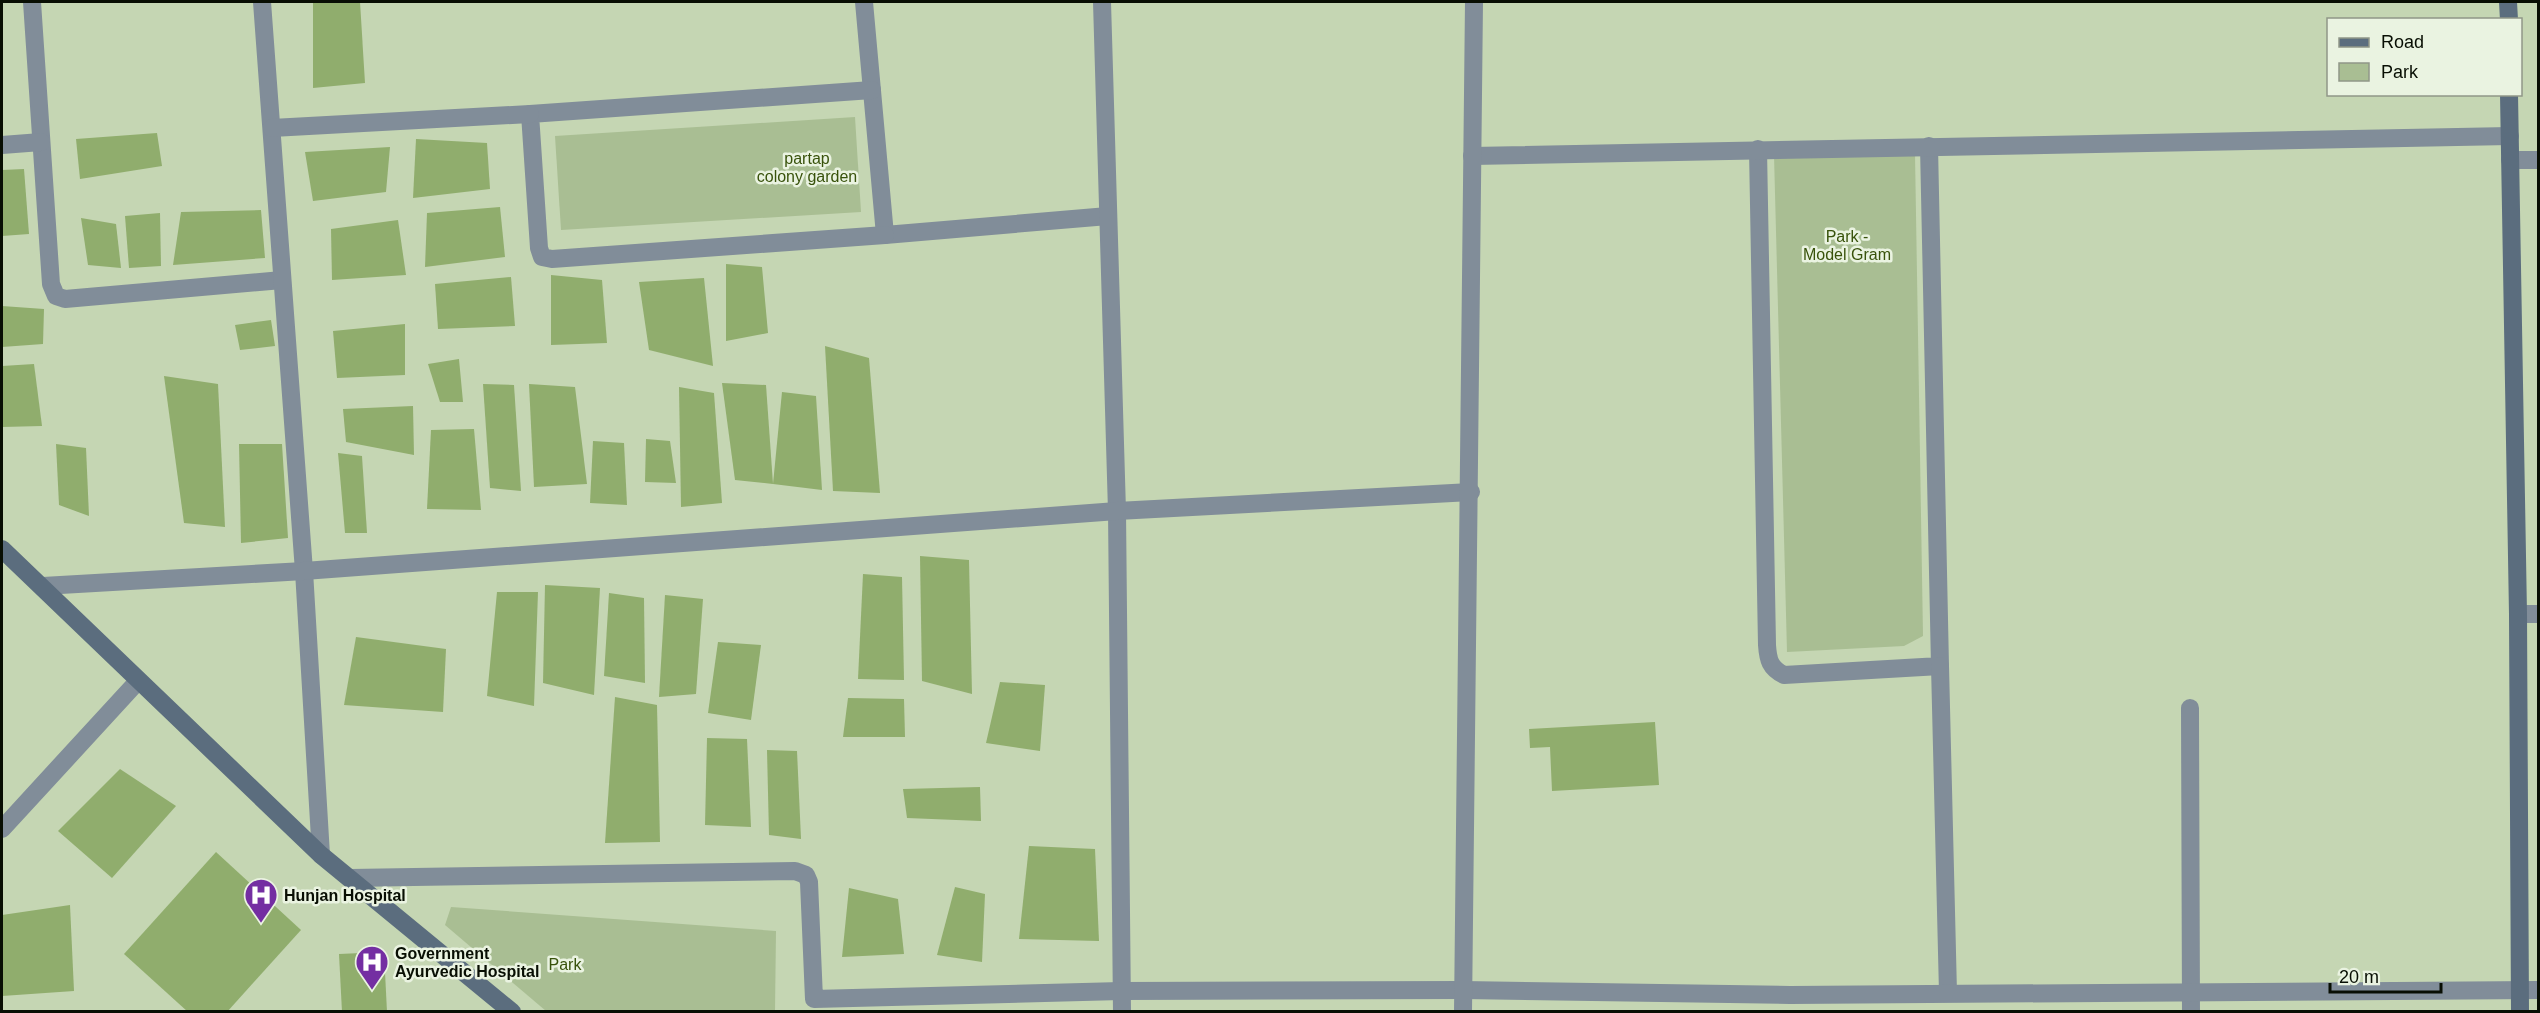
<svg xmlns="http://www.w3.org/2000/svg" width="2540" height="1013" font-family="Helvetica,sans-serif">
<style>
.green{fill:#a9be93}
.building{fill:#90ad6d}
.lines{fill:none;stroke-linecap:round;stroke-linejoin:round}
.street{stroke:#818d99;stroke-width:18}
.secondary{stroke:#5b6d7e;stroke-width:18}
.labels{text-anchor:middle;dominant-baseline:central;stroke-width:5;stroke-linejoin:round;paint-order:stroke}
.park-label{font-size:16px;fill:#38520b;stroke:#eaf3e1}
.poi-label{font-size:16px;font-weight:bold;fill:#080e03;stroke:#eaf3e1;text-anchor:start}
</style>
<rect width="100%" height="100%" fill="#c5d6b3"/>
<!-- green -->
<g class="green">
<path d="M855 117 861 212 561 230 555 136Z"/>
<path d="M1915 154 1923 636 1904 646 1787 652 1774 155Z"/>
<path d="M451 907 776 931 775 1011H546L445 925Z"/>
</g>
<!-- building -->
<g class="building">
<path d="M313 2H360L365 83 313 88Z"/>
<path d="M157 133 162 166 80 179 76 139Z"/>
<path d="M416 139 487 143 490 189 413 198Z"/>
<path d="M390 147 386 192 313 201 305 152Z"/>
<path d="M24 169 29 234 2 236V170Z"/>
<path d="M500 207 505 257 425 267 427 213Z"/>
<path d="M261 210 265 258 173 265 181 212Z"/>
<path d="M160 213 161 266 129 268 125 216Z"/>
<path d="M81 218 116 224 121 268 88 265Z"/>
<path d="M398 220 406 275 332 280 331 229Z"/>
<path d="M726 264 762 267 768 333 726 341Z"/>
<path d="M551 275 602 280 607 343 551 345Z"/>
<path d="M511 277 515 326 438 329 435 284Z"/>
<path d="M704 278 713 366 649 350 639 282Z"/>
<path d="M2 306 44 309 43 344 2 347Z"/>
<path d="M271 320 275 346 240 350 235 325Z"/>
<path d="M405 324V375L337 378 333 331Z"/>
<path d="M825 346 869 358 880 493 833 491Z"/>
<path d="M459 359 463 402H440L428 364Z"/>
<path d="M34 364 42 426 2 427V366Z"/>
<path d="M164 376 218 384 225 527 184 523Z"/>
<path d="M722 383 766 385 773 484 735 480Z"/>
<path d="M483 384 514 385 521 491 490 488Z"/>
<path d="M529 384 575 387 587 484 534 487Z"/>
<path d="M679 387 714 393 722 503 681 507Z"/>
<path d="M782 392 816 396 822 490 773 484Z"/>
<path d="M413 406 414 455 346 442 343 409Z"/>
<path d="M474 429 481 510 427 509 431 430Z"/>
<path d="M646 439 670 441 676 483 645 482Z"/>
<path d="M593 441 624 443 627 505 590 503Z"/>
<path d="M56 444 86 448 89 516 59 505Z"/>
<path d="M239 444H282L288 538 241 543Z"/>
<path d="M338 453 362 456 367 533H345Z"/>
<path d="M920 556 969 560 972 694 922 681Z"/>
<path d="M863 574 902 577 904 680 858 679Z"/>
<path d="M545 585 600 588 594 695 543 683Z"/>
<path d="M497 592H538L534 706 487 696Z"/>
<path d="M609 593 644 598 645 683 604 676Z"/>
<path d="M665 595 703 599 696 694 659 697Z"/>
<path d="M356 637 446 649 443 712 344 705Z"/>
<path d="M718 642 761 645 751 720 708 713Z"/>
<path d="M1000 682 1045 685 1040 751 986 743Z"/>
<path d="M615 697 657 705 660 842 605 843Z"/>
<path d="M848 698 904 699 905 737H843Z"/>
<path d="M1655 722 1659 785 1552 791 1550 747 1530 748 1529 729Z"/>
<path d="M707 738 747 739 751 827 705 825Z"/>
<path d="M767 750 797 751 801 839 769 835Z"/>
<path d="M120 769 176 806 112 878 58 831Z"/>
<path d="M980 787 981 821 907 818 903 789Z"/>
<path d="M1029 846 1095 849 1099 941 1019 939Z"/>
<path d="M216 852 301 930 227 1012H188L124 954Z"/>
<path d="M955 887 985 894 982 962 937 955Z"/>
<path d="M849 888 898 899 904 954 842 957Z"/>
<path d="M70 905 74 991 2 996V915Z"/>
<path d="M384 952 387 1012H342L339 954Z"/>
</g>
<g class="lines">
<!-- street -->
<g class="street">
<path d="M32 2 51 284 56 296 65 299 282 280"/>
<path d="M262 2 304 571 321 855"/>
<path d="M864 2 885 235 1108 216"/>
<path d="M1102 2 1117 511 1122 1012"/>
<path d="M872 90 530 114 539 248 542 257 552 259 885 235"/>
<path d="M272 128 530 114"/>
<path d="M2 145 41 142"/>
<path d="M1758 149 1767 645C1768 660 1770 668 1784 675L1940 666 1929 146"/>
<path d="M1472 156 2510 136"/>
<path d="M2510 160H2538"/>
<path d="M43 586 304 571 1117 511 1471 492"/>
<path d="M2518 614H2538"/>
<path d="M1940 666 1948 993"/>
<path d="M2190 708 2191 1012"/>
<path d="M2 829 138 681"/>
<path d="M350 878 795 871 806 875 809 882 814 999 1121 991 1463 990 1790 995 2538 990"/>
<path d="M1463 1012 1474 2"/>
</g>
<!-- secondary -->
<g class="secondary">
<path d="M2508 2 2509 20"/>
<path d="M2509 94 2518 614 2520 1012"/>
<path d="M2 549 321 855 512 1012"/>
</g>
</g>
<!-- icons -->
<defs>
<g id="hospital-pin" transform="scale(1.725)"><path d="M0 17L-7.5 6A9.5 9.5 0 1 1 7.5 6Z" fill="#742ea2" stroke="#eaf3e1"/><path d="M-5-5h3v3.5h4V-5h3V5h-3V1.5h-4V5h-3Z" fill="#fff"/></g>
</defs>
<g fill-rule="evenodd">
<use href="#hospital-pin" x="261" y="895"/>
<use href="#hospital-pin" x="372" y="962"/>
</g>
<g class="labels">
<!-- park labels -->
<g class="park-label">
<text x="807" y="158">partap<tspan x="807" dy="18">colony garden</tspan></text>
<text x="1847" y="236">Park -<tspan x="1847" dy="18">Model Gram</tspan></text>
<text x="565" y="964">Park</text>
</g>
<!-- poi labels -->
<g class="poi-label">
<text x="284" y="895">Hunjan Hospital</text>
<text x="395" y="953">Government<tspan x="395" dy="18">Ayurvedic Hospital</tspan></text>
</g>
</g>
<!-- border -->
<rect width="2540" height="1013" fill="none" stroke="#080e03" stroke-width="6"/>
<!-- legend -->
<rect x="2327" y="18" width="195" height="78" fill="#eaf3e1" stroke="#909788" stroke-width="1.5"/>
<rect x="2339" y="38" width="30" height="9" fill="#5b6d7e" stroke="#909788" stroke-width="1.5"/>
<text x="2381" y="48" font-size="18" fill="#080e03">Road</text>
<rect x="2339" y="63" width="30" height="18" fill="#a9be93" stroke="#909788" stroke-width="1.5"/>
<text x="2381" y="78" font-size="18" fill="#080e03">Park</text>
<!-- scale -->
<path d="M2330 983v9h111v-9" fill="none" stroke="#080e03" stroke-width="3"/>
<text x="2339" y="983" font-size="18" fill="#080e03" stroke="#eaf3e1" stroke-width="4.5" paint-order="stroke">20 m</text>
</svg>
